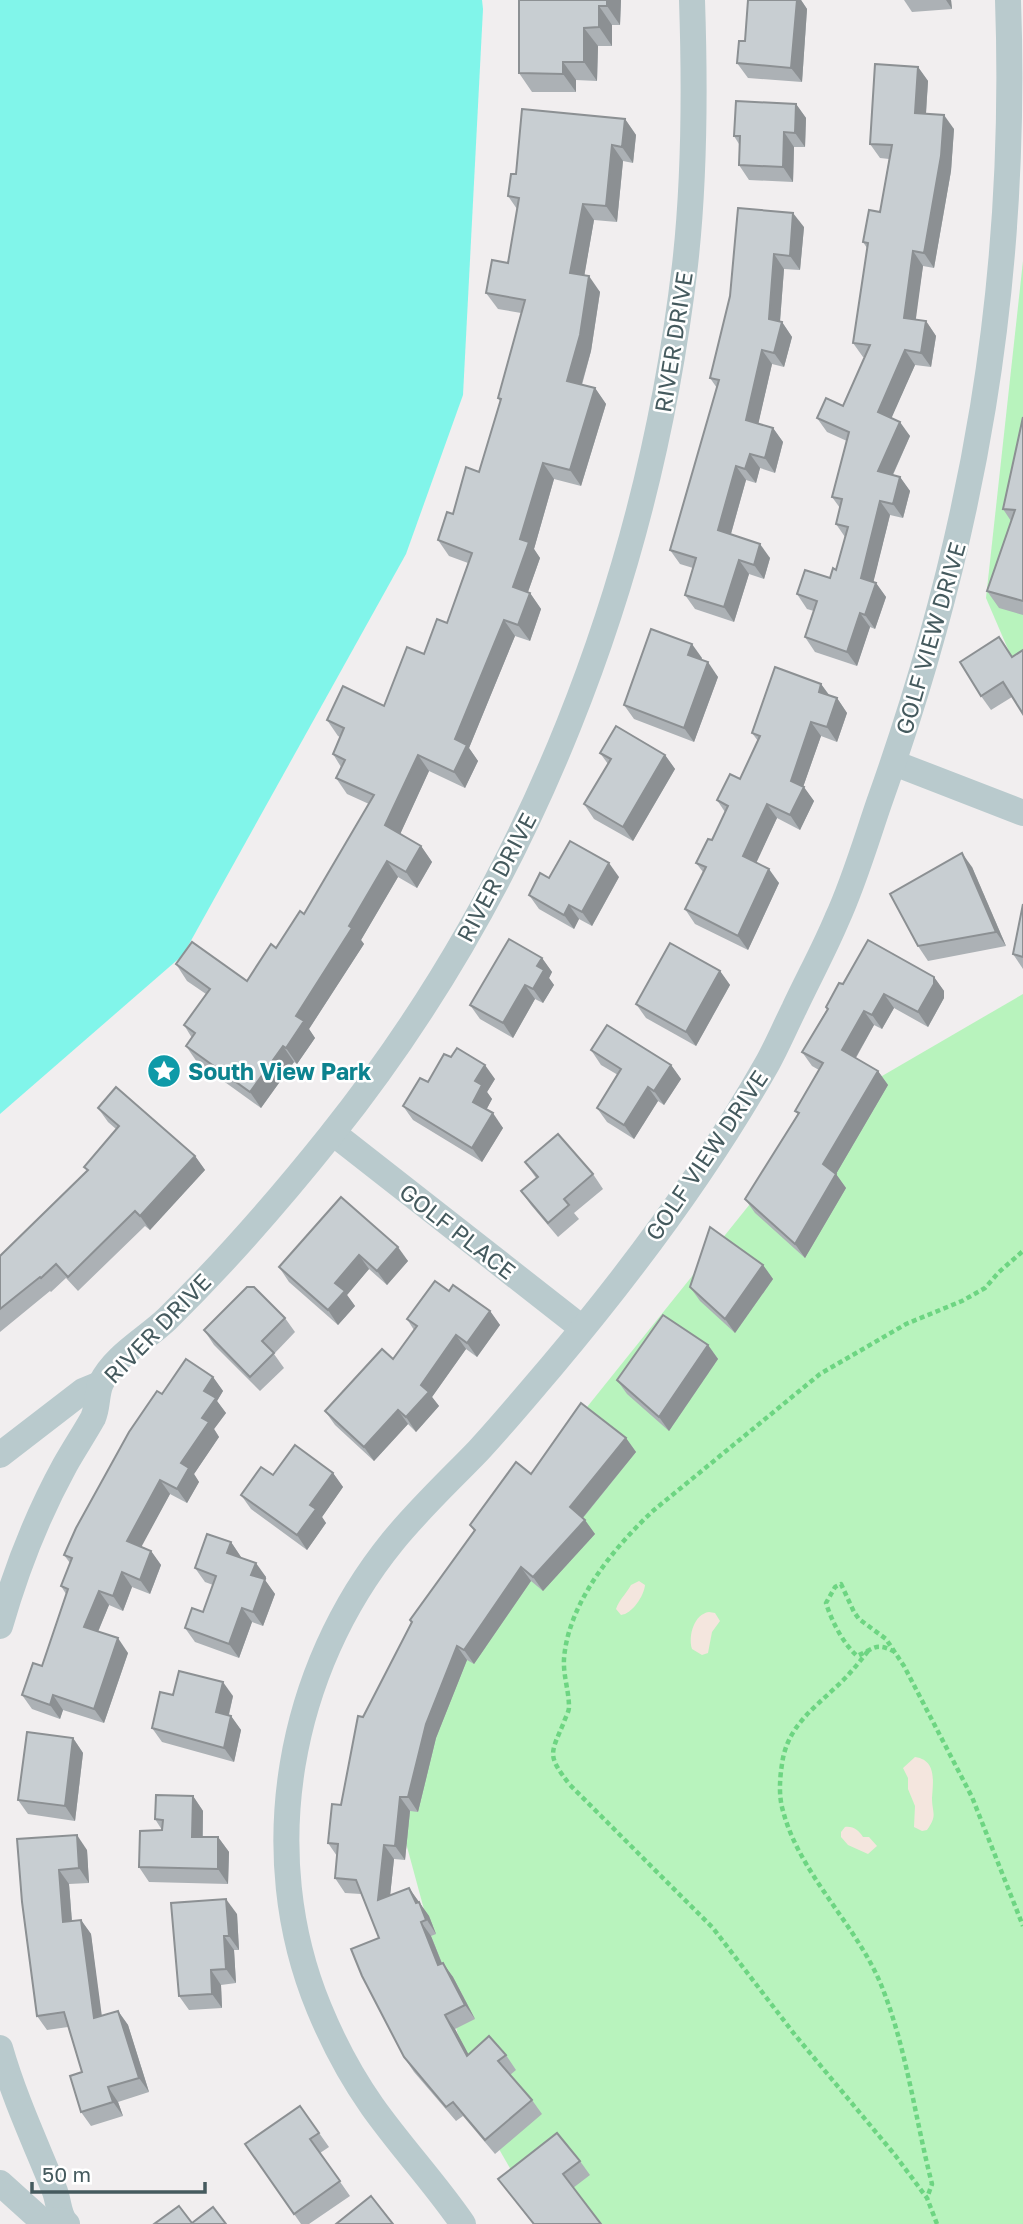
<svg xmlns="http://www.w3.org/2000/svg" width="1023" height="2224" font-family="'Golos Text',sans-serif">
<style>
.green{fill:#b8f3bd}
.sand{fill:#f4e6de}
.water{fill:#81f5ea}
.lines{fill:none;stroke-linecap:round;stroke-linejoin:round}
.path{stroke:#6dd582;stroke-width:4.5;stroke-dasharray:5 3.5;stroke-linecap:butt}
.minor{stroke:#b9cacd;stroke-width:26}
.wall{fill:#acb1b5}
.shaded-wall{fill:#8c9093}
.building{fill:#c8ced2;stroke:#8c9093;stroke-width:2}
.labels{text-anchor:middle;dominant-baseline:central;stroke-width:5;stroke-linejoin:round;paint-order:stroke}
.street-label{font-size:23px;fill:#455a5e;stroke:#fff}
.culture-label{font-size:23px;font-weight:bold;fill:#0d838f;stroke:#fff;text-anchor:start}
</style>
<rect width="100%" height="100%" fill="#f1eeef"/>
<!-- green -->
<g class="green">
<path d="M1023 261V684L986 598Z"/>
<path d="M1023 994V2224H542L480 2116 374 1725 567 1432 827 1108Z"/>
</g>
<!-- sand -->
<g class="sand">
<path d="M639 1581 645 1585C644 1596 632 1614 621 1615L616 1609C619 1600 626 1594 631 1585Z"/>
<path d="M709 1612 715 1613 720 1621 712 1632 708 1653 702 1655 692 1649C688 1636 694 1614 709 1612Z"/>
<path d="M915 1757C937 1760 933 1782 932 1798 932 1813 938 1815 927 1830L922 1831 914 1827 915 1806 908 1789V1778L903 1768Z"/>
<path d="M845 1827C854 1826 859 1831 863 1837H869L877 1846 868 1854 848 1845 841 1837V1832Z"/>
</g>
<!-- water -->
<path class="water" d="M0 0H482L483 9 463 395 406 554 183 955 0 1114Z"/>
<g class="lines">
<!-- path -->
<g class="path">
<path d="M868 1651C858 1664 848 1676 836 1687 813 1709 790 1725 783 1758 780 1775 778 1794 783 1811 800 1875 857 1925 882 1987 907 2050 915 2118 932 2184L927 2198"/>
<path d="M895 1652C876 1642 875 1648 857 1656 843 1643 832 1622 826 1603L835 1587 841 1584 854 1612 859 1619 886 1639 904 1666 972 1797 1023 1926"/>
<path d="M937 2224 927 2198 895 2155 795 2035 713 1928 570 1785C547 1755 550 1755 564 1722 565 1718 569 1712 569 1707 569 1691 563 1675 564 1659 568 1603 614 1547 654 1510L820 1374 906 1324 962 1301 985 1288 999 1272 1023 1251"/>
</g>
<!-- minor -->
<g class="minor">
<path d="M894 763 1023 813"/>
<path d="M333 1133 582 1328"/>
<path d="M0 1455 83 1391 100 1384"/>
<path d="M0 1626C16 1570 37 1516 65 1465 74 1449 84 1434 93 1418 98 1407 96 1394 101 1383 114 1356 146 1339 167 1319 225 1262 280 1199 331 1135 530 886 648 580 685 265 695 177 695 88 692 0"/>
<path d="M0 2048C14 2097 35 2142 54 2189 59 2200 58 2216 67 2224"/>
<path d="M0 2183 41 2220 63 2221"/>
<path d="M463 2224C435 2183 401 2147 372 2106 351 2076 333 2042 319 2008 255 1853 288 1670 393 1541 419 1509 449 1481 478 1451 503 1424 527 1395 551 1367 631 1272 706 1172 767 1064 777 1046 785 1027 794 1009 808 979 824 950 837 919 854 882 866 841 879 803 974 537 1018 282 1008 0"/>
</g>
</g>
<!-- wall -->
<g class="wall">
<path d="M519 0H621L620 25H612V46H598L597 81 576 80V92H532L519 73Z"/>
<path d="M748 0H801L807 9 802 82 748 78 737 63 745 41Z"/>
<path d="M904 0H951L952 9 912 12Z"/>
<path d="M918 67 928 81 926 114 954 129 951 171 934 268 923 266 915 320 926 321 936 336 931 367 915 365 891 418 910 436 893 475 900 477 910 491 903 518 890 515 873 582 876 583 886 597 875 629 870 627 857 666 815 652 805 637 814 611 807 609 797 594 830 578 836 570 845 537 836 524 840 508 832 497 847 441 827 432 817 418 843 406 865 357H863L853 343 867 248 863 242 880 212 889 159 880 158 870 144Z"/>
<path d="M796 104 806 118 805 147H794L793 182 749 180 739 165V144L734 136Z"/>
<path d="M625 119 636 135 633 163 623 161 617 222 594 220 584 276 600 292 591 351 582 385 595 388 606 404 581 486 554 479 534 549 540 558 528 592 530 593 541 609 530 641 515 636 469 748 478 761 465 788 429 771 400 834 421 846 432 862 417 888 398 877 361 940 364 944 309 1029 315 1038 297 1064 294 1062 261 1108 197 1062 186 1046 192 1038 184 1025 206 994 187 981 176 964 247 981 304 914 369 804 347 794 336 778 341 767 333 754 340 737 338 736 327 720 384 706 447 623 468 563 449 556 438 540 479 472 500 401 498 398 521 313 498 309 486 293 508 263 517 209 508 196 516 174Z"/>
<path d="M804 227 800 270 784 269 780 322H782L792 337 784 367 772 364 758 424 773 428 783 442 775 473 760 468 756 483 746 480 731 534 770 558 764 579 749 574 734 622 695 609 685 595 693 568 680 564 670 550 717 388 710 378 730 296Z"/>
<path d="M1023 417V615L999 608 987 591 1011 521 1003 509Z"/>
<path d="M999 637 1012 697 991 710 981 696Z"/>
<path d="M702 658 701 660 718 677 694 742 634 719 624 705Z"/>
<path d="M821 684 830 696 837 698 847 713 837 742 821 736 803 787 814 801 800 830 777 818 756 862 779 883 748 950 695 924 685 909 703 872 696 863 712 840 725 812 717 800 740 779 758 741 752 733Z"/>
<path d="M600 753 665 755 675 769 633 841 594 819 584 804 608 764Z"/>
<path d="M972 867 1006 946 928 961 918 946Z"/>
<path d="M619 877 592 926 579 919 574 929 539 909 529 895 549 878Z"/>
<path d="M1023 904V969L1013 954Z"/>
<path d="M542 958 552 972 549 978 554 985 543 1003 535 999 513 1038 480 1019 470 1005Z"/>
<path d="M720 971 730 985 696 1046 646 1018 636 1004Z"/>
<path d="M934 977 944 991V998L928 1027 894 1008 882 1029 874 1025 856 1058 878 1071 888 1085 836 1174 846 1188 805 1258 755 1213 745 1199 798 1114 795 1111 819 1070 812 1066 802 1052 827 1009 826 1007 843 984Z"/>
<path d="M591 1050 671 1065 681 1079 664 1105 658 1101 634 1139 607 1122 597 1108 618 1075 601 1065Z"/>
<path d="M495 1079 487 1092 492 1099 486 1110 503 1128 482 1162 413 1120 403 1106 428 1082Z"/>
<path d="M98 1108 195 1156 205 1170 150 1230 145 1226 78 1291 66 1278 51 1292 50 1291 0 1332V1256L87 1171 84 1167 116 1129 108 1122Z"/>
<path d="M525 1162 593 1174 603 1189 574 1213 579 1219 558 1237 531 1205 521 1191 536 1178Z"/>
<path d="M341 1197 408 1261 387 1285 369 1269 347 1295 355 1306 338 1325 289 1282 279 1267Z"/>
<path d="M763 1265 773 1279 735 1333 700 1301 690 1287Z"/>
<path d="M449 1291 490 1311 500 1325 477 1357 466 1349 432 1397 439 1406 416 1432 408 1424 374 1461 335 1425 325 1411 393 1359 414 1330 407 1319Z"/>
<path d="M285 1318 295 1332 274 1354 284 1368 260 1391 214 1345 204 1330Z"/>
<path d="M708 1345 718 1359 669 1431 627 1394 617 1380Z"/>
<path d="M213 1377 223 1391 217 1401 226 1413 214 1429 219 1437 194 1474 199 1482 187 1503 170 1494 141 1546 151 1551 161 1565 150 1594 132 1587 123 1611 109 1605 98 1632 128 1653 104 1723 63 1710 60 1719 32 1709 22 1695 42 1666 66 1594 61 1586 70 1563 64 1555 162 1394Z"/>
<path d="M626 1438 636 1452 583 1518 595 1534 543 1591 531 1581 474 1664 467 1660 436 1738 418 1812 410 1811 405 1860 394 1859 390 1896 409 1888 429 1916 436 1934 431 1936 442 1963 453 1977 475 2019 455 2029 468 2054 506 2055 516 2070 510 2075 532 2100 542 2114 495 2154 463 2116 456 2121 414 2072 404 2057 379 1938 361 1894 345 1893 335 1878 337 1856 328 1843 341 1805 363 1717 411 1623 410 1620 474 1531 470 1525 531 1474Z"/>
<path d="M333 1473 343 1487 322 1517 326 1523 307 1550 251 1509 241 1495 273 1475Z"/>
<path d="M231 1542 241 1557 266 1577 265 1580 275 1594 263 1626 252 1622 239 1658 195 1642 185 1628 203 1612 213 1585 205 1582 195 1568Z"/>
<path d="M233 1696 229 1715 231 1716 241 1730 234 1762 162 1742 152 1728Z"/>
<path d="M73 1738 83 1753 75 1821 28 1814 18 1800Z"/>
<path d="M193 1796 203 1811V1837H218L229 1852 228 1884 149 1882 139 1867 162 1830 155 1819Z"/>
<path d="M17 1839 87 1850 89 1883 69 1884 72 1921 81 1920 91 1934 101 2016 118 2011 128 2025 149 2092 118 2102 123 2116 91 2126 81 2112 82 2072 68 2027 47 2030 37 2016Z"/>
<path d="M237 1914 239 1950H234L236 1983 221 1985 222 2008 189 2010 179 1996Z"/>
<path d="M300 2106 329 2147 320 2153 350 2196 309 2224H301L245 2144Z"/>
<path d="M580 2161 590 2175 573 2188 601 2224H533L498 2179Z"/>
</g>
<!-- shaded-wall -->
<g class="shaded-wall">
<path d="M607 0H621L620 25 607 6Z"/>
<path d="M797 0H801L807 9 802 82 791 68Z"/>
<path d="M946 0H951L952 9Z"/>
<path d="M599 6 612 25V46L599 27Z"/>
<path d="M584 28 598 46 597 81 584 62Z"/>
<path d="M563 62 576 80V92L563 74Z"/>
<path d="M918 67 928 81 925 127 915 113Z"/>
<path d="M796 104 806 118 805 147 795 133Z"/>
<path d="M944 115 954 129 951 171 934 268 924 253Z"/>
<path d="M625 119 636 135 633 163 622 147Z"/>
<path d="M784 132 794 147 793 182 783 167Z"/>
<path d="M612 145 623 161 617 222 606 206Z"/>
<path d="M583 204 594 220 582 289 570 273Z"/>
<path d="M793 213 804 227 800 270 790 256Z"/>
<path d="M913 251 923 266 914 333 904 318Z"/>
<path d="M774 254 784 269 779 333 769 319Z"/>
<path d="M589 276 600 292 591 351 578 397 567 381Z"/>
<path d="M926 321 936 336 931 367 921 353Z"/>
<path d="M782 322 792 337 784 367 774 353Z"/>
<path d="M762 350 772 364 756 434 746 420Z"/>
<path d="M905 350 915 365 888 426 878 412Z"/>
<path d="M595 388 606 404 581 486 570 470Z"/>
<path d="M900 422 910 436 888 485 878 471Z"/>
<path d="M773 428 783 442 775 473 765 458Z"/>
<path d="M750 454 760 468 756 483 745 469Z"/>
<path d="M543 463 554 479 534 549 540 558 524 603 513 587 520 539Z"/>
<path d="M736 466 746 480 728 544 718 530Z"/>
<path d="M900 477 910 491 903 518 893 504Z"/>
<path d="M880 501 890 515 871 592 861 578Z"/>
<path d="M760 544 770 558 764 579 754 565Z"/>
<path d="M739 560 749 574 734 622 724 607Z"/>
<path d="M876 583 886 597 875 629 865 615Z"/>
<path d="M530 593 541 609 530 641 518 625Z"/>
<path d="M860 613 870 627 857 666 847 652Z"/>
<path d="M504 620 515 636 469 748 478 761 465 788 454 772 455 739Z"/>
<path d="M692 644 702 658 698 669 688 655Z"/>
<path d="M708 662 718 677 694 742 684 728Z"/>
<path d="M821 684 831 698 819 692Z"/>
<path d="M837 698 847 713 837 742 827 727Z"/>
<path d="M811 722 821 736 802 790 804 787 814 801 800 830 790 815 791 781Z"/>
<path d="M418 755 429 771 397 841 385 825Z"/>
<path d="M665 755 675 769 633 841 623 827Z"/>
<path d="M767 804 777 818 753 870 743 856Z"/>
<path d="M421 846 432 862 417 888 406 872Z"/>
<path d="M962 853 972 867 1006 946 996 932Z"/>
<path d="M387 861 398 877 361 940 364 944 309 1029 315 1038 297 1064 286 1048 296 1016Z"/>
<path d="M609 863 619 877 592 926 582 912Z"/>
<path d="M769 869 779 883 748 950 738 936Z"/>
<path d="M569 905 579 919 574 929 564 915Z"/>
<path d="M542 958 552 972 549 978 554 985 543 1003 533 989 537 966Z"/>
<path d="M720 971 730 985 696 1046 686 1032Z"/>
<path d="M934 977 944 991V998L928 1027 918 1012Z"/>
<path d="M525 985 535 999 513 1038 503 1023Z"/>
<path d="M884 994 894 1008 882 1029 872 1015Z"/>
<path d="M864 1011 874 1025 852 1064 842 1050Z"/>
<path d="M283 1046 294 1062 261 1108 250 1092Z"/>
<path d="M485 1065 495 1079 487 1092 492 1099 483 1116 473 1102 475 1081Z"/>
<path d="M671 1065 681 1079 664 1105 654 1091Z"/>
<path d="M878 1071 888 1085 836 1174 846 1188 805 1258 795 1244 823 1164Z"/>
<path d="M648 1087 658 1101 634 1139 624 1125Z"/>
<path d="M493 1113 503 1128 482 1162 472 1148Z"/>
<path d="M195 1156 205 1170 150 1230 140 1216Z"/>
<path d="M398 1247 408 1261 387 1285 377 1271Z"/>
<path d="M359 1255 369 1269 347 1295 355 1306 338 1325 328 1310 335 1283Z"/>
<path d="M763 1265 773 1279 735 1333 725 1319Z"/>
<path d="M490 1311 500 1325 477 1357 467 1343Z"/>
<path d="M456 1335 466 1349 432 1397 439 1406 416 1432 406 1417 421 1385Z"/>
<path d="M708 1345 718 1359 669 1431 659 1417Z"/>
<path d="M213 1377 223 1391 217 1401 226 1413 214 1429 219 1437 194 1474 199 1482 187 1503 177 1489 181 1463 202 1418 204 1391Z"/>
<path d="M398 1410 408 1424 374 1461 364 1447Z"/>
<path d="M626 1438 636 1452 580 1521 570 1507Z"/>
<path d="M333 1473 343 1487 322 1517 326 1523 307 1550 297 1535 310 1505Z"/>
<path d="M160 1480 170 1494 137 1555 127 1541Z"/>
<path d="M585 1520 595 1534 543 1591 533 1577Z"/>
<path d="M231 1542 241 1557 237 1567 227 1553Z"/>
<path d="M151 1551 161 1565 150 1594 140 1580Z"/>
<path d="M256 1563 266 1577 265 1580 275 1594 263 1626 253 1612 251 1575Z"/>
<path d="M521 1567 531 1581 474 1664 464 1650Z"/>
<path d="M122 1572 132 1587 123 1611 113 1596Z"/>
<path d="M99 1591 109 1605 94 1641 84 1627Z"/>
<path d="M242 1608 252 1622 239 1658 229 1644Z"/>
<path d="M118 1638 128 1653 104 1723 94 1709Z"/>
<path d="M457 1646 467 1660 436 1738 418 1812 408 1797 426 1724Z"/>
<path d="M223 1682 233 1696 226 1726 216 1712Z"/>
<path d="M53 1695 63 1710 60 1719 50 1705Z"/>
<path d="M231 1716 241 1730 234 1762 224 1748Z"/>
<path d="M73 1738 83 1753 75 1821 65 1806Z"/>
<path d="M193 1796 203 1811 202 1851 192 1837Z"/>
<path d="M400 1797 410 1811 405 1860 395 1846Z"/>
<path d="M77 1835 87 1850 89 1883 79 1868Z"/>
<path d="M218 1837 229 1852 228 1884 218 1869Z"/>
<path d="M384 1845 394 1859 388 1915 378 1900Z"/>
<path d="M59 1870 69 1884 73 1936 63 1922Z"/>
<path d="M409 1888 429 1916 436 1934 416 1903Z"/>
<path d="M226 1899 237 1914 239 1950 229 1936Z"/>
<path d="M81 1920 91 1934 104 2032 94 2018Z"/>
<path d="M421 1922 431 1936 448 1979 438 1965Z"/>
<path d="M224 1936 234 1950 236 1983 226 1969Z"/>
<path d="M443 1963 453 1977 475 2019 465 2005Z"/>
<path d="M211 1970 221 1985 222 2008 212 1994Z"/>
<path d="M118 2011 128 2025 149 2092 139 2078Z"/>
<path d="M445 2015 455 2029 477 2070 467 2056Z"/>
<path d="M108 2087 118 2102 123 2116 113 2102Z"/>
</g>
<!-- building -->
<g class="building">
<path d="M519 0H607V6H599V27L584 28V62H563V74L519 73Z"/>
<path d="M748 0H797L791 68 737 63 739 41H745Z"/>
<path d="M875 64 918 67 915 113 944 115 941 156 924 253 913 251 904 318 926 321 921 353 905 350 878 412 900 422 878 471 900 477 893 504 880 501 861 578 876 583 865 615 860 613 847 652 805 637 817 601 797 594 805 570 830 578 833 568 836 570 848 527 836 524 842 499 832 497 849 432 817 418 826 398 843 406 870 345 853 343 868 243 863 242 869 210 880 212 892 145 870 144Z"/>
<path d="M736 101 796 104 795 133 784 132 783 167 739 165 740 136H734Z"/>
<path d="M522 109 625 119 622 147 612 145 606 206 583 204 570 273 589 276 580 335 567 381 595 388 570 470 543 463 520 539 529 542 513 587 530 593 518 625 504 620 455 739 467 745 454 772 418 755 385 825 421 846 406 872 387 861 349 926 352 928 296 1016 304 1021 286 1048 283 1046 250 1092 186 1046 195 1033 184 1025 210 989 176 964 192 942 247 981 271 944 276 948 300 911 304 914 374 795 336 778 345 760 333 754 344 728 327 720 343 686 384 706 407 647 424 654 437 619 447 623 472 553 438 540 447 512 453 514 466 467 479 472 501 399 498 398 525 300 486 293 492 260 508 263 519 198 508 196 511 174H516Z"/>
<path d="M738 208 793 213 790 256 774 254 769 319 782 322 774 353 762 350 746 420 773 428 765 458 750 454 745 469 736 466 718 530 760 544 754 565 739 560 724 607 685 595 696 558 670 550 719 380 710 378 730 296Z"/>
<path d="M1023 417V601L987 591 1015 510 1003 509Z"/>
<path d="M651 629 692 644 688 655 708 662 684 728 624 705Z"/>
<path d="M999 637 1012 657 1023 650V714L1003 682 981 696 960 662Z"/>
<path d="M775 667 821 684 819 692 837 698 827 727 811 722 791 781 804 787 790 815 767 804 743 856 769 869 738 936 685 909 706 867 696 863 708 839 712 840 728 806 717 800 730 774 740 779 760 736 752 733Z"/>
<path d="M616 726 665 755 623 827 584 804 611 759 600 753Z"/>
<path d="M570 841 609 863 582 912 569 905 564 915 529 895 540 873 549 878Z"/>
<path d="M962 853 996 932 918 946 890 894Z"/>
<path d="M1023 904V957L1013 954Z"/>
<path d="M509 939 542 958 537 966 544 970 533 989 525 985 503 1023 470 1005Z"/>
<path d="M868 940 934 977V984L918 1012 884 994 872 1015 864 1011 842 1050 878 1071 823 1164 836 1174 795 1244 745 1199 799 1113 795 1111 823 1063 802 1052 828 1009 826 1007 839 983 843 984Z"/>
<path d="M670 943 720 971 686 1032 636 1004Z"/>
<path d="M607 1025 671 1065 654 1091 648 1087 624 1125 597 1108 621 1069 591 1050Z"/>
<path d="M457 1048 485 1065 475 1081 482 1085 473 1102 493 1113 472 1148 403 1106 420 1078 428 1082 444 1054 451 1057Z"/>
<path d="M116 1087 195 1156 140 1216 135 1211 68 1277 56 1264 41 1278 40 1277 0 1309V1256L88 1170 84 1167 119 1126 98 1108Z"/>
<path d="M558 1134 593 1174 564 1199 569 1205 548 1223 521 1191 538 1177 525 1162Z"/>
<path d="M341 1197 398 1247 377 1271 359 1255 335 1283 345 1291 328 1310 279 1267Z"/>
<path d="M710 1227 763 1265 725 1319 690 1287Z"/>
<path d="M435 1281 449 1291 453 1285 490 1311 467 1343 456 1335 421 1385 429 1392 406 1417 398 1410 364 1447 325 1411 382 1349 393 1359 417 1326 407 1319Z"/>
<path d="M247 1287H254L285 1318 262 1341 274 1353 250 1377 204 1330Z"/>
<path d="M663 1315 708 1345 659 1417 617 1380Z"/>
<path d="M186 1359 213 1377 204 1391 216 1398 202 1418 209 1422 181 1463 189 1468 177 1489 160 1480 127 1541 151 1551 140 1580 122 1572 113 1596 99 1591 84 1627 118 1638 94 1709 53 1695 50 1705 22 1695 33 1663 42 1666 68 1589 61 1586 72 1558 64 1555 76 1528 129 1432 157 1391 162 1394Z"/>
<path d="M581 1403 626 1438 570 1507 585 1520 533 1577 521 1567 464 1650 457 1646 426 1724 408 1797H400L395 1846 384 1845 378 1900 409 1888 416 1903 419 1902 426 1920 421 1922 438 1965 443 1963 465 2005 445 2015 467 2056 489 2036 506 2055 498 2061 532 2100 485 2140 453 2102 446 2107 404 2057 362 1976 351 1949 379 1938 356 1880 335 1878 338 1844 328 1843 332 1804 341 1805 358 1716 363 1717 412 1622 410 1620 475 1530 470 1525 516 1462 531 1474Z"/>
<path d="M295 1445 333 1473 310 1505 316 1509 297 1535 241 1495 261 1467 273 1475Z"/>
<path d="M207 1534 231 1542 227 1553 256 1563 251 1575 265 1579 253 1612 242 1608 229 1644 185 1628 192 1608 203 1612 216 1576 195 1568Z"/>
<path d="M179 1671 223 1682 216 1712 231 1716 224 1748 152 1728 160 1692 173 1695Z"/>
<path d="M27 1732 73 1738 65 1806 18 1800Z"/>
<path d="M156 1795 193 1796 192 1837H218V1869L139 1867 140 1831 162 1830 163 1820 155 1819Z"/>
<path d="M77 1835 79 1868 59 1870 63 1922 81 1920 94 2018 118 2011 139 2078 108 2087 113 2102 81 2112 70 2076 82 2072 64 2012 37 2016 22 1902 17 1839Z"/>
<path d="M226 1899 229 1936H224L226 1969 211 1970 212 1994 179 1996 171 1903Z"/>
<path d="M300 2106 319 2133 310 2139 340 2181 294 2214 245 2144Z"/>
<path d="M557 2133 580 2161 563 2174 601 2224H534L498 2179Z"/>
<path d="M371 2196 393 2224H336Z"/>
<path d="M179 2206 192 2223 213 2207 226 2224H154Z"/>
</g>
<!-- icons -->
<defs>
<g id="sight-disc" transform="scale(1.75)"><circle r="9.5" fill="#0f9aa8" stroke="#fff"/><path d="M0-6L1.8-2.2L6-1.7L2.9 1.2L3.7 5.4L0 3.3L-3.7 5.4L-2.9 1.2L-6-1.7L-1.8-2.2Z" fill="#fff"/></g>
</defs>
<g fill-rule="evenodd">
<use href="#sight-disc" x="164" y="1071"/>
</g>
<g class="labels">
<!-- street labels -->
<g class="street-label">
<text transform="translate(673 342) rotate(-81)">RIVER DRIVE</text>
<text transform="translate(930 638) rotate(-74)">GOLF VIEW DRIVE</text>
<text transform="translate(496 877) rotate(-62)">RIVER DRIVE</text>
<text transform="translate(706 1155) rotate(-56)">GOLF VIEW DRIVE</text>
<text transform="translate(458 1231) rotate(38)">GOLF PLACE</text>
<text transform="translate(157 1328) rotate(-46)">RIVER DRIVE</text>
</g>
<!-- culture labels -->
<g class="culture-label">
<text x="188" y="1071">South View Park</text>
</g>
</g>
<!-- scale -->
<path d="M32 2182v10h173v-10" fill="none" stroke="#455a5e" stroke-width="3.5"/>
<text x="42" y="2182" font-size="21" fill="#455a5e" stroke="#ffffff" stroke-width="5" paint-order="stroke">50 m</text>
</svg>
